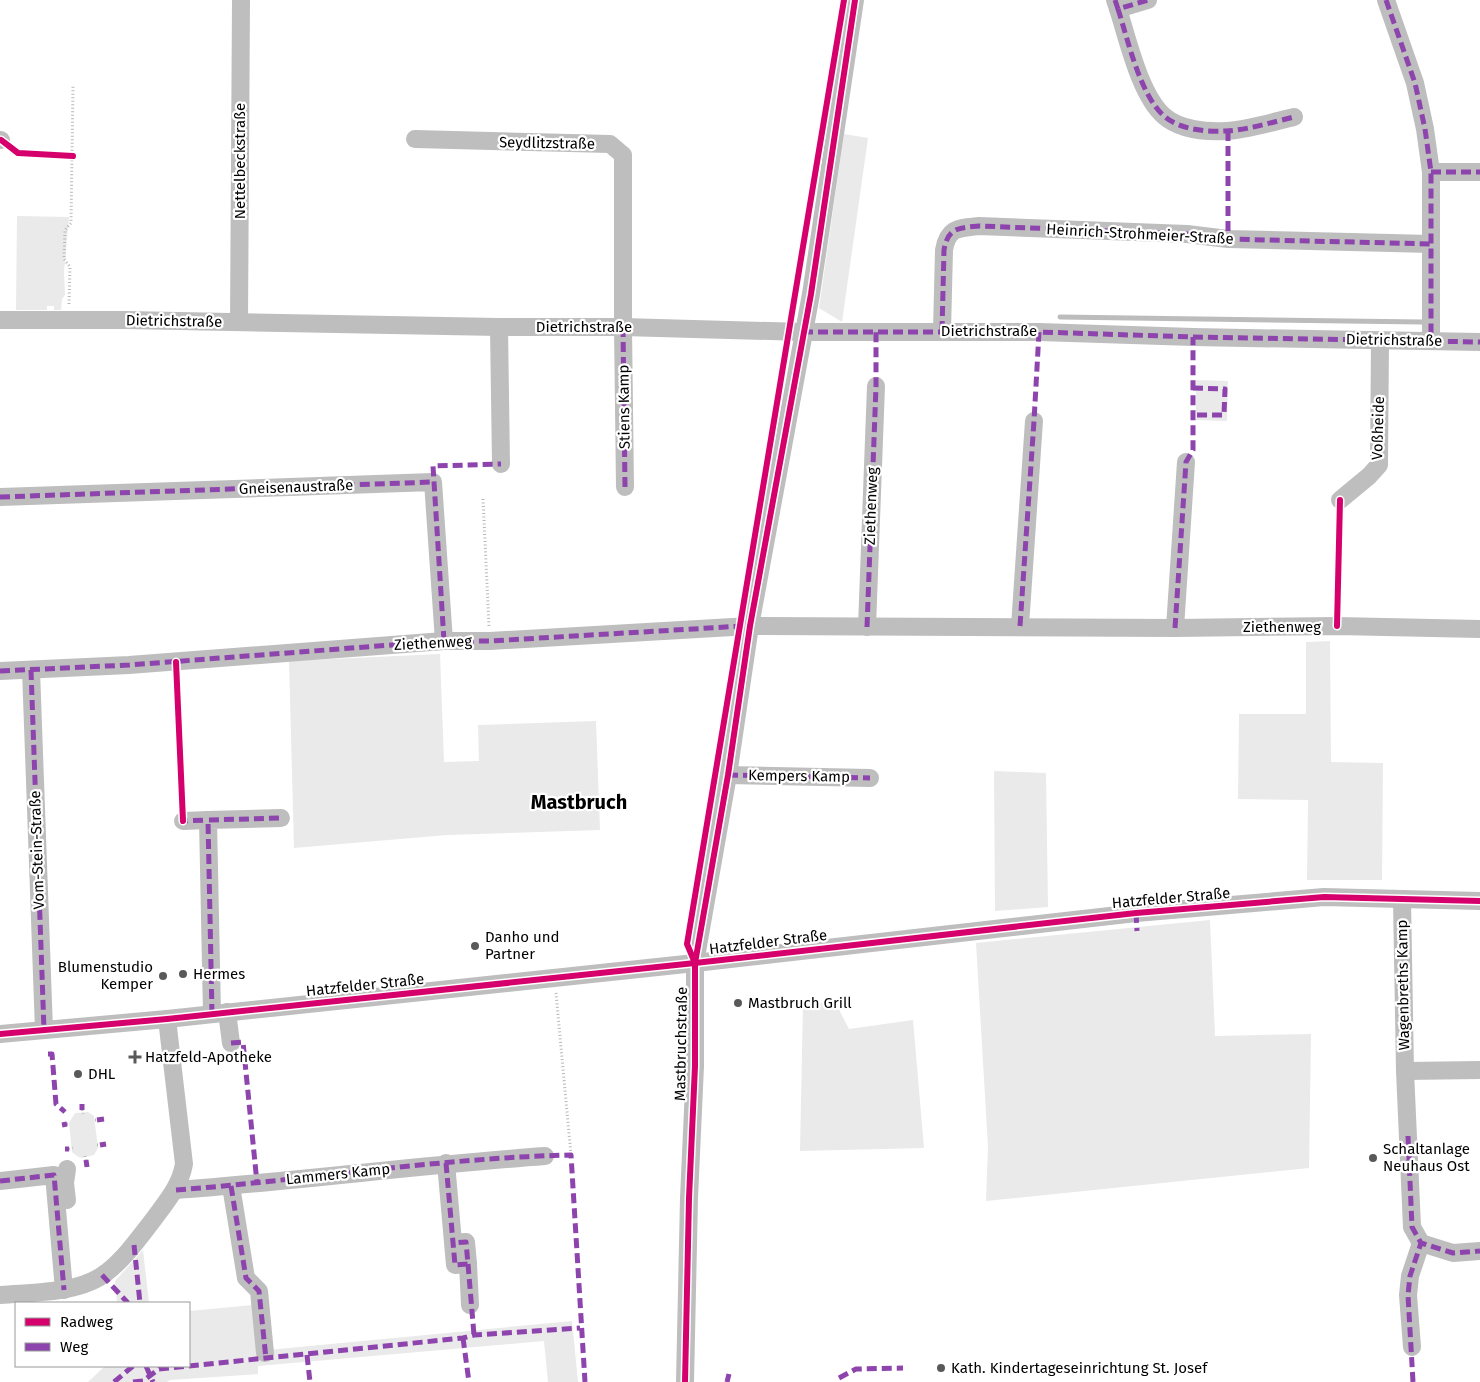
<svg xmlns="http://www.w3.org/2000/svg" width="1480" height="1382" font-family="'Fira Sans',sans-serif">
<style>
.green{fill:#eaeaea}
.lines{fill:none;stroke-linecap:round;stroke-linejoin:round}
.stream{stroke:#bcbcbc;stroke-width:5}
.path{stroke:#b8b8b8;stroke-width:3;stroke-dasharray:1 2.5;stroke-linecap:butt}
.minor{stroke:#bebebe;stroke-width:18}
.quiet{stroke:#8e44ad;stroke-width:5;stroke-dasharray:10 5;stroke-linecap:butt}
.cycleway-casing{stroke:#fff;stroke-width:9}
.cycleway{stroke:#d6006c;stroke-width:6}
.poi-dot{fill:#595959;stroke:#fff;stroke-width:2}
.labels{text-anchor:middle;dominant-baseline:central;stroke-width:4.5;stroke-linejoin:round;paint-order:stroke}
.street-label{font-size:15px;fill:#000;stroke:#fff}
.poi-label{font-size:15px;fill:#000;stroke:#fff;text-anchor:start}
.district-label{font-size:20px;font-weight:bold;fill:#000;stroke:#fff}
</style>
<rect width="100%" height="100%" fill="#fff"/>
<!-- green -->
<g class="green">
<path d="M844 134 868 138 842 322 819 308Z"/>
<path d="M17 216 69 217 64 272 65 295 62 299 61 310H54V306H47V310H16Z"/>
<path d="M1196 380 1228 381 1227 421 1196 420Z"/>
<path d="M1330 641 1331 762 1383 763 1382 880H1307L1308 800 1238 799 1239 714H1306V642Z"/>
<path d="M440 654 444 762 479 761 478 725 596 721 600 830 447 835 294 848 289 661Z"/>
<path d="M994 771 1046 773 1048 907 995 911Z"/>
<path d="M1210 920 1215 1036 1311 1034 1309 1168 986 1201 988 1147 976 943Z"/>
<path d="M835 1002 849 1029 913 1020 924 1148 800 1151 803 1004Z"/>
<path d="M88 1112 94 1116 98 1148 94 1155 81 1158 77 1156 72 1152 69 1123 75 1113Z"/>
<path d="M143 1250 149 1303H117L115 1281Z"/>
<path d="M253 1305 257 1351 572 1321 573 1330 561 1332 573 1331 578 1382H548L544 1341 258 1366V1374L170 1380 167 1382H88L105 1366H189V1311Z"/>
</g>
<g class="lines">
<!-- stream -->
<path class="stream" d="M1060 317 1422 322"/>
<!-- path -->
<g class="path">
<path d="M69 304 70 267 64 259 65 230 71 223 73 86"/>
<path d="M483 499 489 626"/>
<path d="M556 993 571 1155"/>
<path d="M82 1110 83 1114"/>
<path d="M95 1120H97"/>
<path d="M67 1124H70"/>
<path d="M97 1145H100"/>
<path d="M69 1149 73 1148"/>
<path d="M85 1156 86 1160"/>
</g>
<!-- minor -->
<g class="minor">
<path d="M1115 0 1118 9 1148 0"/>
<path d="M1386 0 1415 83 1425 129 1431 172V341"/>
<path d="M1118 9C1128 40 1140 95 1164 116 1180 130 1207 132 1226 131 1247 130 1273 122 1294 117"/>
<path d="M415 139 610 144 623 155V327L625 487"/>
<path d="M0 140H1"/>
<path d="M1431 172H1480"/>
<path d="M0 320H126L499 327H623L803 332H1039L1193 337 1480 342"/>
<path d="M239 322 241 0"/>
<path d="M499 327 501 464"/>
<path d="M942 331 944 250C948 227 959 228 979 226L1187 234 1228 239 1431 244"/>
<path d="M0 497 433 482 444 641"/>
<path d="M1340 500 1369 476 1379 465 1380 340"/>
<path d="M1020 626 1034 421"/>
<path d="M867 627 876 386"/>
<path d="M1175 628 1186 462"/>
<path d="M31 670 44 1030"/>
<path d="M0 671 129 665 444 641H490L750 626 1175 628 1337 626 1480 629"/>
<path d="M728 775 870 778"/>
<path d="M183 821 208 820"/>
<path d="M1402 899 1405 1071 1412 1227 1421 1243 1453 1253 1480 1251"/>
<path d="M227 1012 231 1043"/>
<path d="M212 1014 208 820 281 818"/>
<path d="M0 1034 167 1019 695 963 1136 913 1324 897 1480 901"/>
<path d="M1405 1071 1480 1070"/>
<path d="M446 1163 455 1265 468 1264 466 1242 453 1243"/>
<path d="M0 1181 54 1175 64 1290"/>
<path d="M231 1186 246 1278 259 1291 265 1353"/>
<path d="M176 1190C299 1181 422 1165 545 1156"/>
<path d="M67 1200 65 1183 67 1169"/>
<path d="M468 1264 470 1305"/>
<path d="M0 1295C33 1292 80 1294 107 1272 125 1258 139 1238 153 1220 166 1202 180 1187 184 1164L167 1019"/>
<path d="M1412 1347 1408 1295 1410 1276 1421 1243"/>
<path d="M685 1382 689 1198 695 1066V963L728 775 750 626 811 294 855 0"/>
</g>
<!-- quiet -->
<g class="quiet">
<path d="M1115 0 1118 9 1148 0"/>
<path d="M1386 0 1415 83 1425 129 1431 172V341"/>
<path d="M1118 9C1128 40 1140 95 1164 116 1180 130 1207 132 1226 131 1247 130 1273 122 1294 117"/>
<path d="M1228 131V239"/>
<path d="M1431 172H1480"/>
<path d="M623 327 625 487"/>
<path d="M942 331 944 250C948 227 959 228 979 226L1187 234 1228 239 1431 244"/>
<path d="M803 332H1039L1193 337 1480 342"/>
<path d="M1193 388 1225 389 1224 415H1193"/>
<path d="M0 497 433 482"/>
<path d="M1020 626 1034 421 1039 332"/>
<path d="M867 627 876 386V331"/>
<path d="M1175 628 1186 462 1193 450V337"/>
<path d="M444 641 433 466 501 464"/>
<path d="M31 670 44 1030"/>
<path d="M0 671 129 665 444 641H490L743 626"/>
<path d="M728 775 870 778"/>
<path d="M183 816V821L208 820"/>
<path d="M1136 913 1137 931"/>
<path d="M212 1014 208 820 281 818"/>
<path d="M231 1043 243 1042 257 1183"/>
<path d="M48 1054H52L56 1104 65 1112"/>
<path d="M82 1104V1110"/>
<path d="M97 1120 104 1119"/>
<path d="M62 1125 67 1124"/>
<path d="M1408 1136 1412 1227 1421 1243 1453 1253 1480 1251"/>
<path d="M100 1145 106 1144"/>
<path d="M65 1149H69"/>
<path d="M86 1160 87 1167"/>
<path d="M446 1163 455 1265 468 1264 466 1242 453 1243"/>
<path d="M0 1181 54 1175 64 1290"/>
<path d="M231 1186 246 1278 259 1291 266 1359"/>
<path d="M176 1190C308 1180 439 1158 571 1155L585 1382"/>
<path d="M134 1245 140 1303"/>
<path d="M468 1264 474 1335"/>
<path d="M102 1275 128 1303"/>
<path d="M463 1338 469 1382"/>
<path d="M307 1355 310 1382"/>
<path d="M146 1366 153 1382"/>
<path d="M839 1378 856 1369 903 1368"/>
<path d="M114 1382 133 1366"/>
<path d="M133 1382 143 1381 159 1369 463 1338 474 1335 580 1328"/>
<path d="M727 1382 729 1374"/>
<path d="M1413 1382 1408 1295 1410 1276 1421 1243"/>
</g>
<!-- cycleway casing -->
<g class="cycleway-casing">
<g id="cycleway">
<path d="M1 140 18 153 73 156"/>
<path d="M1337 626 1340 500"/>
<path d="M176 662 183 821"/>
<path d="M695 963 687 944 844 0"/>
<path d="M0 1034 167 1019 695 963 1136 913 1324 897 1480 901"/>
<path d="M685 1382 689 1198 695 1066V963L728 775 750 626 811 294 855 0"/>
</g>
</g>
<!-- cycleway -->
<use href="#cycleway" class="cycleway"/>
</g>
<!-- markers -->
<g class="poi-dot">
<circle cx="475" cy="946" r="5"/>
<circle cx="183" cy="974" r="5"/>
<circle cx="163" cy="976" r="5"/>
<circle cx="738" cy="1003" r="5"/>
<path d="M132.5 1049.5h5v5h5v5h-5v5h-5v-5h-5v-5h5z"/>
<circle cx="78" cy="1074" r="5"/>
<circle cx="1373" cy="1158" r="5"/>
<circle cx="941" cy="1368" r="5"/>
</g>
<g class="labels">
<!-- street labels -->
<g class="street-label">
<text transform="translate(547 143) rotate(1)">Seydlitzstraße</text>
<text transform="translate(240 161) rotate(-90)">Nettelbeckstraße</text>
<text transform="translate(1140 234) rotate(3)">Heinrich-Strohmeier-Straße</text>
<text transform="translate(174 321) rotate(1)">Dietrichstraße</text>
<text x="584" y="327">Dietrichstraße</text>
<text x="989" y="331">Dietrichstraße</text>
<text transform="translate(1394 340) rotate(1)">Dietrichstraße</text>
<text transform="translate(624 407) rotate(-91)">Stiens Kamp</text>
<text transform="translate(1378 428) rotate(-88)">Voßheide</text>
<text transform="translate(296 487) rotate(-2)">Gneisenaustraße</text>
<text transform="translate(871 506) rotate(-88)">Ziethenweg</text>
<text x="1282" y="627">Ziethenweg</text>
<text transform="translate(433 643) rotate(-3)">Ziethenweg</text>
<text transform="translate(799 776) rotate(1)">Kempers Kamp</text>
<text transform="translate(37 850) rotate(-92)">Vom-Stein-Straße</text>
<text transform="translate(1171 898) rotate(-5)">Hatzfelder Straße</text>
<text transform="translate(768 942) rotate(-7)">Hatzfelder Straße</text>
<text transform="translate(365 985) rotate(-6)">Hatzfelder Straße</text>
<text transform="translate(1403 985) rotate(-91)">Wagenbreths Kamp</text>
<text transform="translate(681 1044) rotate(-89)">Mastbruchstraße</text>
<text transform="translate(338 1174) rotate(-6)">Lammers Kamp</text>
</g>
<!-- poi labels -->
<g class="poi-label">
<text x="485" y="937">Danho und<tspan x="485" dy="17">Partner</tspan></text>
<text x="153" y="967" text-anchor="end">Blumenstudio<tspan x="153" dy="17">Kemper</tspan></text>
<text x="193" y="974">Hermes</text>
<text x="748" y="1003">Mastbruch Grill</text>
<text x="145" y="1057">Hatzfeld-Apotheke</text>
<text x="88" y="1074">DHL</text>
<text x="1383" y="1149">Schaltanlage<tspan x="1383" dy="17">Neuhaus Ost</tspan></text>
<text x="951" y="1368">Kath. Kindertageseinrichtung St. Josef</text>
</g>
<!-- district labels -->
<g class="district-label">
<text x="579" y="802">Mastbruch</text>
</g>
</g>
<!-- legend -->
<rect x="15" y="1302" width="175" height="65" fill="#ffffff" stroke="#999999"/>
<rect x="25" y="1318" width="25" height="8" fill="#d6006c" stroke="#999999"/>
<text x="60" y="1327" font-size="15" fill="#000000">Radweg</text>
<rect x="25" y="1343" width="25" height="8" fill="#8e44ad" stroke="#999999"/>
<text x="60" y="1352" font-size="15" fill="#000000">Weg</text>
</svg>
